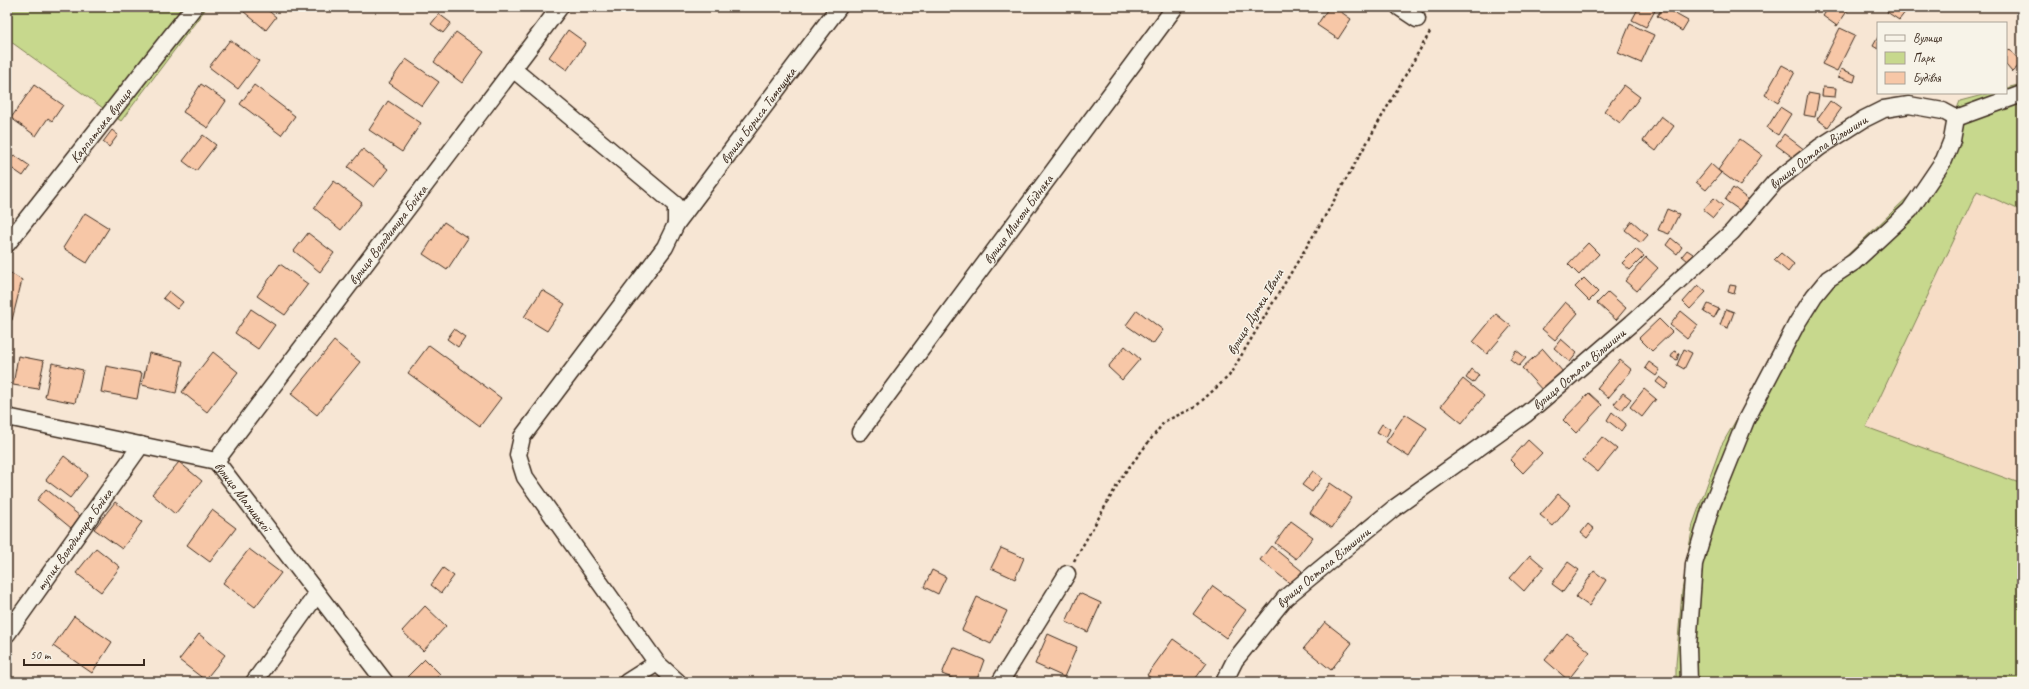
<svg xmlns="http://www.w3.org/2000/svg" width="2029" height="689" font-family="Caveat,sans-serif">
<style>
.built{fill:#f7ddc6}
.green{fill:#c7d88d;stroke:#818156}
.building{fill:#f7c7a7;stroke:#3b2a1e}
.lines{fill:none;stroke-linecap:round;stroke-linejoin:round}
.street-casing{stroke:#3b2a1e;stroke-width:19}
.path{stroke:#3b2a1e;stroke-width:2.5;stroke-dasharray:3 3;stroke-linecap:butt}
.street{stroke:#f7f3e8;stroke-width:16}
.labels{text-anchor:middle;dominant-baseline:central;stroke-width:3;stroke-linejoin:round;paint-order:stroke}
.street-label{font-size:14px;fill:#3b2a1e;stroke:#f7f3e8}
</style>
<rect width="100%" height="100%" fill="#f7e6d4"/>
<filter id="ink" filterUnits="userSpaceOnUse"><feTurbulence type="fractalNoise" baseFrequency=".025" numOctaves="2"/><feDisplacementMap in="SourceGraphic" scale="8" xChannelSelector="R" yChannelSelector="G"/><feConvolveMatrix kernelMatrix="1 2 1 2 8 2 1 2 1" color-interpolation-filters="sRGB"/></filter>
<g filter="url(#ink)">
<!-- built -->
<path class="built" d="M1977 191 2022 211V484L1866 428Z"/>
<!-- green -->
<g class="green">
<path d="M7 7H207L121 121 7 39Z"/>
<path d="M2022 84V211L1977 191 1866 427 2022 484V682H1676V664L1682 591 1693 524 1721 446 1754 389 1806 295 1918 187 1939 155 1960 101 1990 93H2006V88Z"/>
</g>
<!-- building -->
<g class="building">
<path d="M238 7H264L276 17 266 30Z"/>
<path d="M283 7H294L290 12Z"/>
<path d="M1329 7H1334L1351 19 1338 39 1317 25Z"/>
<path d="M1639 7H1657L1646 27 1632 20Z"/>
<path d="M1663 7 1688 21 1682 31 1657 16Z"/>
<path d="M1829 7H1850L1837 26 1823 16Z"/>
<path d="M1890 7H1900L1906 11 1899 20 1887 12Z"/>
<path d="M439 14 451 23 443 33 431 24Z"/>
<path d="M1630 24 1654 35 1641 63 1618 53Z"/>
<path d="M1840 28 1855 35 1837 71 1822 64Z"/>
<path d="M568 30 586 43 567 70 549 57Z"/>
<path d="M456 32 484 52 462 83 434 62Z"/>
<path d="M1878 37V49L1873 46Z"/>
<path d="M230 40 259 61 238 89 209 67Z"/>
<path d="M2009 49 2022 63 2012 72 2006 65V51Z"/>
<path d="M406 59 439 82 422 106 389 83Z"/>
<path d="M1782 65 1795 72 1778 103 1765 95Z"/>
<path d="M1841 69 1856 75 1854 82 1838 77Z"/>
<path d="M201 84 226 101 208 128 183 112Z"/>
<path d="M34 85 63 105 52 121 48 118 36 136 11 118Z"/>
<path d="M254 85 295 116 281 135 240 104Z"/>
<path d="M1624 85 1640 97 1620 123 1604 111Z"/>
<path d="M1823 87 1836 88 1835 97 1822 96Z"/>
<path d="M1808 93 1819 95 1815 117 1804 115Z"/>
<path d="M388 101 421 123 402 152 369 130Z"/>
<path d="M1830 101 1841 109 1828 127 1817 119Z"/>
<path d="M1780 107 1791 114 1778 135 1767 128Z"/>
<path d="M1661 116 1674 126 1656 151 1643 141Z"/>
<path d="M112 130 118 135 109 147 103 142Z"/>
<path d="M1784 134 1805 150 1798 161 1776 145Z"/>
<path d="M203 135 216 145 196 171 183 161Z"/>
<path d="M1740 139 1762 155 1740 186 1718 170Z"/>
<path d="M363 149 388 169 374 187 348 167Z"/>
<path d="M14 155 30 166 23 176 7 165Z"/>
<path d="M1711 164 1721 173 1706 190 1696 182Z"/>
<path d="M334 181 362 203 341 230 314 208Z"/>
<path d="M1733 188 1753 203 1745 214 1725 200Z"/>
<path d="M1714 198 1723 206 1713 218 1703 210Z"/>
<path d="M1667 209 1679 214 1669 234 1658 230Z"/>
<path d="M85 213 109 228 87 263 63 248Z"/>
<path d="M1632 221 1648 235 1641 243 1625 230Z"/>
<path d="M444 222 468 238 447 270 423 254Z"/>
<path d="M308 233 334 253 320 272 294 251Z"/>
<path d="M1671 238 1682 247 1677 254 1666 245Z"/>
<path d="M1588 243 1599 254 1579 275 1568 264Z"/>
<path d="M1636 249 1644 256 1630 270 1622 263Z"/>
<path d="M1687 250 1693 254 1688 261 1682 256Z"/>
<path d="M1781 253 1794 264 1788 272 1774 260Z"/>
<path d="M1646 257 1658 268 1637 291 1625 281Z"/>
<path d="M280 264 308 284 285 315 257 296Z"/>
<path d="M7 271 22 280 12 320 7 319Z"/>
<path d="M1584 278 1598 292 1589 301 1575 287Z"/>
<path d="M1698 285 1706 292 1690 309 1683 302Z"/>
<path d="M1730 285 1736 286 1734 294 1728 292Z"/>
<path d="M542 290 565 304 547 331 524 317Z"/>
<path d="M169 291 183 302 177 309 163 298Z"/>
<path d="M1608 292 1626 308 1616 320 1597 303Z"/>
<path d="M1565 302 1578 313 1555 340 1542 329Z"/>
<path d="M1708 304 1719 309 1714 318 1704 312Z"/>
<path d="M251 309 275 325 258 349 235 333Z"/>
<path d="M1726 309 1734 312 1728 328 1720 325Z"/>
<path d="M1137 310 1163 330 1153 344 1126 325Z"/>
<path d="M1681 311 1698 325 1687 339 1670 325Z"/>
<path d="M1496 314 1511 326 1487 354 1473 342Z"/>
<path d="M1659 319 1672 332 1652 351 1639 338Z"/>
<path d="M454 329 465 337 458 347 447 339Z"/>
<path d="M1561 339 1577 353 1570 362 1554 348Z"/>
<path d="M334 341 360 362 317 415 291 394Z"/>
<path d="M429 345 501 398 480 426 408 373Z"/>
<path d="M1125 346 1140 359 1122 380 1108 367Z"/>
<path d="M1543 349 1564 373 1544 392 1522 368Z"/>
<path d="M1684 349 1692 353 1684 369 1677 365Z"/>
<path d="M1516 350 1526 358 1519 366 1510 359Z"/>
<path d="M1674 351 1679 353 1677 360 1671 357Z"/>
<path d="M213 352 238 372 207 412 182 392Z"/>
<path d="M149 353 183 361 176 393 142 385Z"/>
<path d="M18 356 44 361 38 389 13 385Z"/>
<path d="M1620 360 1632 370 1608 398 1597 388Z"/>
<path d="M1649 362 1660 370 1656 376 1645 368Z"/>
<path d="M52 363 83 370 75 403 45 397Z"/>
<path d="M106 366 142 373 137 399 101 392Z"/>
<path d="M1472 369 1479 375 1473 383 1466 378Z"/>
<path d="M1660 377 1669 384 1665 389 1656 382Z"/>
<path d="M1463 379 1484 396 1462 423 1441 406Z"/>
<path d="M1644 389 1656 399 1642 417 1630 407Z"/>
<path d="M1589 393 1602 405 1576 433 1563 420Z"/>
<path d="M1623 393 1631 399 1622 410 1614 404Z"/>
<path d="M1612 412 1626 424 1621 431 1607 420Z"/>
<path d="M1405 414 1427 428 1409 457 1386 442Z"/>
<path d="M1382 424 1390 429 1386 437 1377 432Z"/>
<path d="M1602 437 1617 449 1598 472 1583 460Z"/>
<path d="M1528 440 1542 453 1523 473 1510 460Z"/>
<path d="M64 456 88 475 70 498 46 480Z"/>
<path d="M179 462 202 481 175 514 152 494Z"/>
<path d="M1313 471 1322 478 1312 492 1302 485Z"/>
<path d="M1330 483 1352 498 1332 528 1310 513Z"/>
<path d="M46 489 80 516 71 528 37 500Z"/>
<path d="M1558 494 1571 505 1553 526 1540 515Z"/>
<path d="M115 502 142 522 122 549 94 529Z"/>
<path d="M212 510 236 528 210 562 187 545Z"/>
<path d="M1291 521 1313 537 1296 559 1275 543Z"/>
<path d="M1588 524 1594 529 1587 538 1581 533Z"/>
<path d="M1271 546 1302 571 1292 585 1260 560Z"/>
<path d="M96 548 120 567 101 592 76 573Z"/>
<path d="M1001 548 1024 558 1015 579 991 568Z"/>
<path d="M249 549 281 573 255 607 223 583Z"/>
<path d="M1530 555 1544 567 1524 591 1510 578Z"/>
<path d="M1568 562 1579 570 1563 592 1552 584Z"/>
<path d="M443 568 454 576 441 593 431 585Z"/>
<path d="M932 570 946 577 938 594 924 587Z"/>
<path d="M1594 571 1606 580 1589 606 1576 597Z"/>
<path d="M1213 586 1246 610 1226 638 1193 614Z"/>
<path d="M1079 593 1101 603 1088 632 1066 622Z"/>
<path d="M977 597 1007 611 991 644 962 630Z"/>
<path d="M425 606 446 626 423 651 402 631Z"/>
<path d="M74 616 112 642 92 673 53 646Z"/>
<path d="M1325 622 1352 643 1331 670 1304 648Z"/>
<path d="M1567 633 1590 652 1568 680 1545 660Z"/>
<path d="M199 634 225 655 205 680 179 660Z"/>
<path d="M1048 634 1077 647 1064 677 1035 664Z"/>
<path d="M1173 639 1207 663 1193 682H1156L1147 675Z"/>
<path d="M953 647 984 660 976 682H962L942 674Z"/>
<path d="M425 659 440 674 433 682H414L408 676Z"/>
</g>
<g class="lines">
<!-- street casing -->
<g class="street-casing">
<g id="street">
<path d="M1399 7 1417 19"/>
<path d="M513 69 676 205V224L665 247 522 437 518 455 525 477 657 663 678 682"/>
<path id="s1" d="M676 224 839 7"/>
<path id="s2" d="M7 244 194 7"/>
<path id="s3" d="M7 417 216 461 385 682"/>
<path id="s4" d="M860 432 1175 7"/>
<path id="s5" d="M216 461 560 7"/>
<path id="s6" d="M7 634 141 445"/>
<path d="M254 682 317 594"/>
<path d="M627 682 657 663"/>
<path d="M1000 682 1067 574"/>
<path id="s7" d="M1224 682 1235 660 1285 598 1393 509 1526 414 1632 323 1732 232 1775 182 1820 147 1864 119 1884 109 1909 105 1943 111 1956 118 2022 94"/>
<path d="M1689 682 1688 647 1694 564 1711 507 1746 420 1797 323 1814 296 1828 279 1854 262 1910 210 1944 160 1952 140 1956 118"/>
</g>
</g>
<!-- path -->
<path class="path" d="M1074 561 1123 475 1165 421 1194 408 1229 376 1328 211 1430 32"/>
<!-- street -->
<use href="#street" class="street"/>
</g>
</g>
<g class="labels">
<!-- street labels -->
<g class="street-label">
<text stroke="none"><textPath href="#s1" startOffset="136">вулиця Бориса Тимощука</textPath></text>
<text stroke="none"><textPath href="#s2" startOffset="151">Карпатська вулиця</textPath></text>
<text stroke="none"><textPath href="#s7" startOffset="801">вулиця Остапа Вільшини</textPath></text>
<text stroke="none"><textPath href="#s4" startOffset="265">вулиця Миколи Бідняка</textPath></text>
<text stroke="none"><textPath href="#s5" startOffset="284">вулиця Володимира Бойка</textPath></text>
<text transform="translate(1255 312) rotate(-59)">вулиця Дутки Івана</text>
<text stroke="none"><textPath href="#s7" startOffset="477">вулиця Остапа Вільшини</textPath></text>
<text stroke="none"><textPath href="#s3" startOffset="258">вулиця Малицької</textPath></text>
<text stroke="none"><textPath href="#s6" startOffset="116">тупик Володимира Бойка</textPath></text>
<text stroke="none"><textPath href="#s7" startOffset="153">вулиця Остапа Вільшини</textPath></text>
</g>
</g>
<!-- margin -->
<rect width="2029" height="689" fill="none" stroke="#f7f3e8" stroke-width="24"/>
<rect x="12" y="12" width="2005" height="665" fill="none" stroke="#3b2a1e" stroke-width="1.5" filter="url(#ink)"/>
<!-- legend -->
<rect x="1877" y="22" width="130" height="72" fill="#f7f3e8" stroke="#aca397"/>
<rect x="1885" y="35" width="20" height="6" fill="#f7f3e8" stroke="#aca397"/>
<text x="1913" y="42" font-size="12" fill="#3b2a1e">Вулиця</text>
<rect x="1885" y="52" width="20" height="12" fill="#c7d88d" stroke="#aca397"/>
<text x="1913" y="62" font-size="12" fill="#3b2a1e">Парк</text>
<rect x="1885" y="72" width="20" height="12" fill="#f7c7a7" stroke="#aca397"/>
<text x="1913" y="82" font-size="12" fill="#3b2a1e">Будівля</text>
<!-- scale -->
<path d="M24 659v6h120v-6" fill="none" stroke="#3b2a1e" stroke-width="2"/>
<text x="30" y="659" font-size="12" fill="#3b2a1e" stroke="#f7f3e8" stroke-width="3" paint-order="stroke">50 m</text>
</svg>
